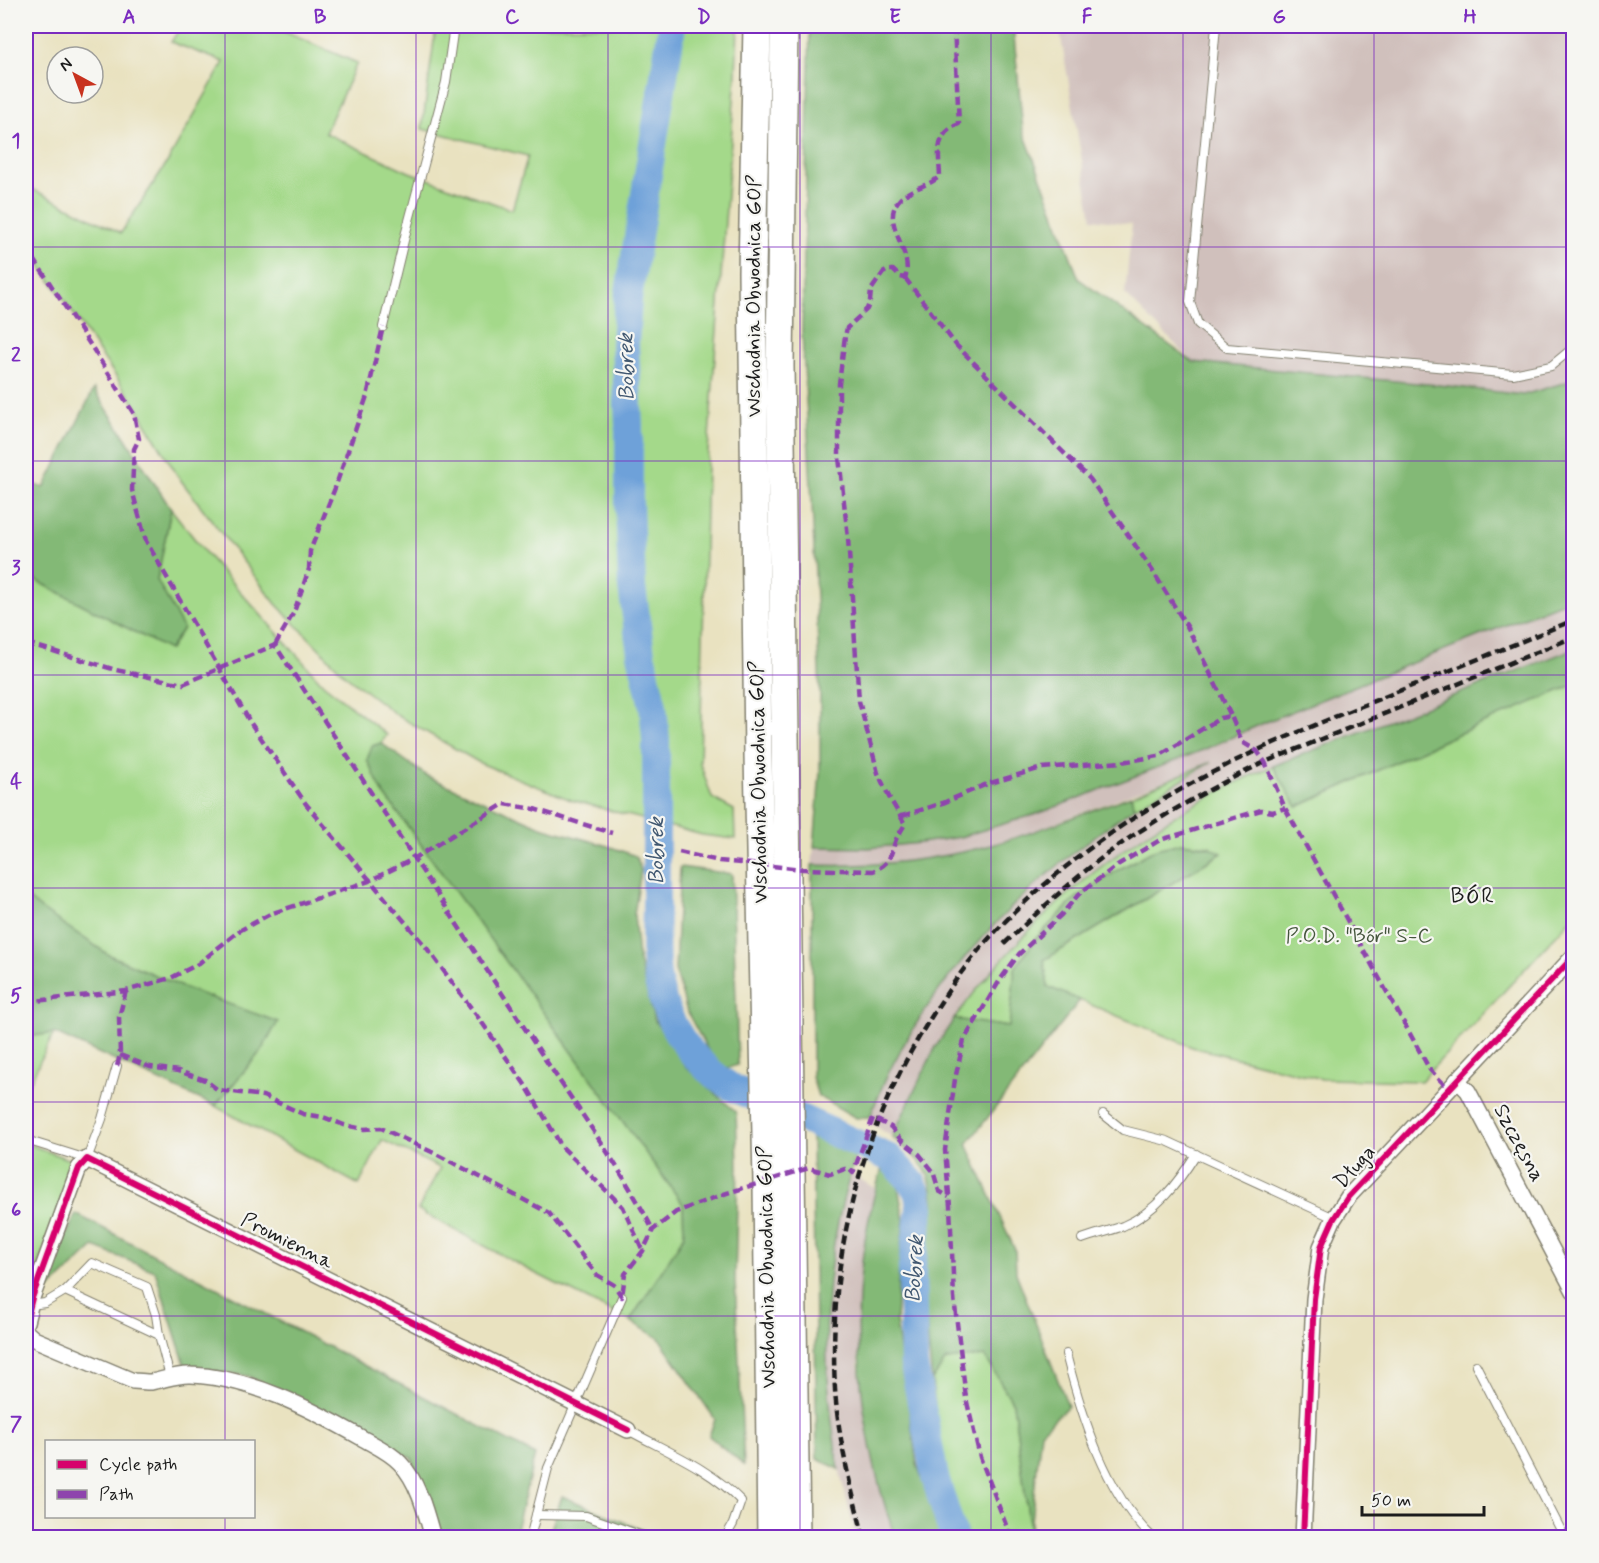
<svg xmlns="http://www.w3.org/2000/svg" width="1599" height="1563" font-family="Mynerve,sans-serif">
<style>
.industrial{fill:#d0c0bc}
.green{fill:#a4d98a;stroke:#607a53;stroke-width:1.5}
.forest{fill:#83b976;stroke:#506a49;stroke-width:1.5}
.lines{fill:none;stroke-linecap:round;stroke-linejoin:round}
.river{stroke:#6ea1d9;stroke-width:28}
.service-casing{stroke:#827f6e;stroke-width:10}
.minor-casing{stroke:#827f6e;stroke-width:18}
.motorway-casing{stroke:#827f6e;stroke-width:30}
.service{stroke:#fff;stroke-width:8}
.minor{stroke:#fff;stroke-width:15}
.motorway{stroke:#fff;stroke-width:27}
.rail{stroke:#1c1c1c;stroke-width:4.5;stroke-dasharray:9 4.5;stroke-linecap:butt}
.quiet{stroke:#8e44ad;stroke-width:4.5;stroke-dasharray:9 4.5;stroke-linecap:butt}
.cycleway-casing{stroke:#f6f6f2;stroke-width:10}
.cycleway{stroke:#d6006c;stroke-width:6}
.grid{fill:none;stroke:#7b2cbf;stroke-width:1.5;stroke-opacity:0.55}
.labels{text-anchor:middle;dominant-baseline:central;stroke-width:4.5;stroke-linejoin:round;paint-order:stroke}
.street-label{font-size:21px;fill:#1c1c1c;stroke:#f6f6f2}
.park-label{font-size:21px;fill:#45553d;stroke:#f6f6f2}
.water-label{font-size:22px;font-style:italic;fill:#415871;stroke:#f6f6f2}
.neighbourhood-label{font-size:22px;letter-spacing:1.5px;fill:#1c1c1c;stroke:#f6f6f2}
.neatline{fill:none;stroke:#7b2cbf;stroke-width:2}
.grid-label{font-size:20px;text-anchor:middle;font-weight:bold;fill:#7b2cbf}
</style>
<rect width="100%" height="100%" fill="#f6f6f2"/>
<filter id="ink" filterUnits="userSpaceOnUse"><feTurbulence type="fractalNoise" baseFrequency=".0167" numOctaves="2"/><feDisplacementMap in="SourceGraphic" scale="12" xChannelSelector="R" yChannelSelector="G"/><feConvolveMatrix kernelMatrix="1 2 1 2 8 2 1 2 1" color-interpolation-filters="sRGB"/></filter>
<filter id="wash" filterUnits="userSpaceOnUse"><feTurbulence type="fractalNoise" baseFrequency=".008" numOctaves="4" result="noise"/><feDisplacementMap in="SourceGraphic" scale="24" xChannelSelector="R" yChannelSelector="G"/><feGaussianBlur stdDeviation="1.35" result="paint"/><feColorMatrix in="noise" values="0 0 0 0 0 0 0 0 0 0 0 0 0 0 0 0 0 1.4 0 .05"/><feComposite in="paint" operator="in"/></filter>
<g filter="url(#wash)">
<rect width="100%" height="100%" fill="#e9e2c0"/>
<!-- industrial -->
<g class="industrial">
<path d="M1059 26H1573V376L1567 382 1523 395 1448 386 1193 362 1125 294 1132 224 1092 219Z"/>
<path d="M1573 598V649L1253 774 1090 874 1061 899 1025 934 972 995 935 1048 892 1137 868 1121 891 1067 921 1017 962 959 987 931 1013 904 1092 837 1134 808 1206 765 1029 833 985 847 940 856 894 863 844 866 812 865 814 847 868 848 920 843 960 837 1040 813 1203 750 1266 722Z"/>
<path d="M850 1173 876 1189 866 1239 860 1285 858 1365 871 1454 895 1537H856L839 1469 832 1433 826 1365 825 1334 827 1297 835 1232Z"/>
</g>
<!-- green -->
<g class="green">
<path d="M181 26H271L357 63 325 133 409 172 512 210 528 156 422 129 436 26H738L736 73 707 465 700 763 712 798 734 810 735 839 702 835 571 800 480 763 398 716 345 675 276 604 179 478 132 400 26 244V186L121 233 168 161 224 62 171 42Z"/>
<path d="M171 509 208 556 323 684 387 735 381 743 372 746 382 791 683 1204 684 1236 630 1321 529 1270 418 1210 440 1168 382 1140 359 1185 215 1106 261 1051 277 1022 182 987 109 955 41 909 26 897V575L170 650 183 628 157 580Z"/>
<path d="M1573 685V917L1421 1081 1322 1079 1192 1047 1048 987 1044 960 1221 854 1210 846 1181 843 1156 849 1118 870 1076 898 1034 940 1009 1027 954 1019C1038 905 1143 821 1273 766L1298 807 1453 736Z"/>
<path d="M1211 762 1134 808 1131 796Z"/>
<path d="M54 1033 26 1090V1037Z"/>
<path d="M26 1143 75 1162 26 1302Z"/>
<path d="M985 1356 1013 1403 1030 1530 968 1537 946 1475 938 1430 932 1380 946 1360Z"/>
</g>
<!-- forest -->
<g class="forest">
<path d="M810 26H1013L1023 130 1079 279 1193 362 1448 386 1523 395 1567 382 1573 376V598L1266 722 1203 750 1040 813 960 837 920 843 868 848 814 847 820 772V694L812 503 802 332Z"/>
<path d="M94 389 171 509 157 580 183 628 169 650 26 575V481L44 488Z"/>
<path d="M1573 649V685L1453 736 1297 807 1273 766Z"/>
<path d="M381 743 427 776 541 827 608 846 636 856 641 870 634 915 638 957 654 1019 686 1067 736 1112 738 1166 735 1280 744 1465 709 1436 715 1419 659 1338 630 1321 684 1236 683 1204 382 791 367 760 372 746Z"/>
<path d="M1131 796 1134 808C1035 876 948 958 892 1066 883 1082 877 1100 870 1117L856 1118 818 1096 812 1077V865C870 867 928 861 984 847 1034 834 1082 813 1131 796Z"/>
<path d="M1181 843 1210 847 1222 853 1044 960 1048 987 1080 1000 967 1144 1015 1250 1016 1273 1068 1406 1041 1432 1030 1530 1063 1537H968L1030 1530 1013 1403 985 1356 946 1360 932 1380C928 1345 924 1309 924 1274 924 1241 940 1210 929 1178 923 1161 905 1149 892 1137L935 1048 954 1019 1009 1027 1015 968 1035 940 1076 898 1118 870 1156 849Z"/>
<path d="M680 867 732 874 738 1065 724 1069 710 1054 687 1012 675 970Z"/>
<path d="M26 897 41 909 109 955 182 987 278 1022 261 1051 215 1106 54 1033 26 1037Z"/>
<path d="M812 1135 857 1154C820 1260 820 1360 839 1469L817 1459Z"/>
<path d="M882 1168 897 1181 904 1220 899 1265 896 1322 917 1464 942 1537H895C854 1419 844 1288 882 1168Z"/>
<path d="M76 1214 535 1455 514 1537H440L412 1458 248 1376 186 1368 155 1271 94 1247 45 1293V1281Z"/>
<path d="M562 1496 659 1537 548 1538Z"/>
</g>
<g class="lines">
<!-- river -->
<path class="river" d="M672 26 628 299 625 344 629 425V502L632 587 641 654 653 706 656 739C656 794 656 849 656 904 656 928 653 963 659 986 669 1029 694 1063 731 1087L890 1158 912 1182 918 1194 920 1208 912 1267 914 1365 935 1477 954 1538"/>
</g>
</g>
<g filter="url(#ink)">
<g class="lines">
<!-- service casing -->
<g class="service-casing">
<g id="service">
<path d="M1216 26 1190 302 1198 324 1227 348 1513 374 1551 366 1574 347"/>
<path d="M383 327 406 232 446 82 454 26"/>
<path d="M1103 1114 1123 1130 1167 1141 1334 1218"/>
<path d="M26 1140 87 1159 102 1119 117 1066"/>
<path d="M1082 1239C1096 1234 1110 1231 1123 1226 1156 1212 1178 1183 1196 1154"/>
<path d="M65 1291 92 1263 147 1287 156 1315 159 1335"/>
<path d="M31 1305 45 1303 65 1291 159 1335 170 1377"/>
<path d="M1066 1354C1082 1416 1105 1493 1153 1538"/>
<path d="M1476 1365 1565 1538"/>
<path d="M628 1430C666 1451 711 1469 741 1501L733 1524 725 1538"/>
<path d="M536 1515 586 1516 648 1538"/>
<path d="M530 1538 548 1468 622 1297"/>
</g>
</g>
<!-- minor casing -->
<g class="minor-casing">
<g id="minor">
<path d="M1457 1080 1468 1091 1574 1291"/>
<path d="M26 1322 32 1298 79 1168 87 1159 628 1430"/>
<path d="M26 1332 34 1339 133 1381C138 1381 145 1382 151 1382 164 1380 177 1374 191 1375 250 1377 311 1409 362 1438 374 1445 390 1452 400 1463 418 1481 426 1513 433 1538"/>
<path d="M1303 1538 1314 1299 1321 1247 1333 1220 1348 1197 1574 956"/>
</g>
</g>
<!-- motorway casing -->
<g class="motorway-casing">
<g id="motorway">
<path d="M757 26 752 272 758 754 767 1183 771 1538"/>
<path d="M784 26 780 366 796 1538"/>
</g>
</g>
<!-- service -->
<use href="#service" class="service"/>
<!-- minor -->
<use href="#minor" class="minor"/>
<!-- motorway -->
<use href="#motorway" class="motorway"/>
<!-- rail -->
<g class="rail">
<path d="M1004 944C1038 912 1073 879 1111 851 1158 817 1212 787 1265 762L1574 637"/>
<path d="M864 1538C851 1489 838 1439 835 1389 828 1256 860 1131 930 1019 946 993 964 967 984 944 1049 871 1134 812 1221 768 1274 741 1329 719 1384 697 1447 672 1510 646 1574 620"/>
</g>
<!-- quiet -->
<g class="quiet">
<path d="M26 247 95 352 134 414 139 439 134 449 132 490 146 541 250 722 306 804 426 947 483 1024 528 1089 562 1147 623 1207 643 1251"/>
<path d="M905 278 956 345 1090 479 1152 570 1188 628 1231 716"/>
<path d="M275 645 294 612 309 569 310 551 335 488 367 396 383 327"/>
<path d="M26 647 33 645 116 670 183 684 275 645C360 776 446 907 531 1038 572 1101 618 1162 653 1230"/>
<path d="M902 816 943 803 987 784 1042 768 1122 762 1159 756 1220 718 1231 716 1242 742 1257 751 1265 762 1285 808 1430 1070 1449 1089"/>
<path d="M679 852 719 861 803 869 873 871C890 864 890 857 895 842 897 836 902 830 905 824L889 797 878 773 859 701 848 538 839 457V384L845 336 847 328 867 309 870 301 871 290 883 273 888 270H893L900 277 905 278C915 251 878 222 900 199 912 187 928 187 940 176 939 154 934 134 959 124L954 26"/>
<path d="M26 1002 126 991 171 978 198 964 239 931 270 914 369 881 415 858 504 804 534 809 612 833"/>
<path d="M120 1055 150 1067 178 1071 205 1080 218 1090 263 1096 303 1114 323 1117 344 1125 364 1129 381 1128 434 1153 549 1213 597 1275 614 1285 622 1297 625 1274 643 1251 653 1230 676 1212 724 1194 809 1168 830 1174 848 1168 853 1173 873 1118 891 1127 901 1140 919 1154 933 1171 939 1191 949 1197"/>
<path d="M117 1066 120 1055 119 1017 126 991"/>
<path d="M26 1200 27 1207 26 1213"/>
<path d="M1011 1538 980 1457 966 1398 954 1298 950 1206 945 1150 955 1079 964 1040 1000 980 1019 954 1061 915 1079 894 1119 864 1160 840 1261 810 1273 812 1285 808"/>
</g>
<!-- cycleway casing -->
<g class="cycleway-casing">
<g id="cycleway">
<path d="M26 1322 32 1298 79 1168 87 1159 628 1430"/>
<path d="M1303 1538 1314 1299 1321 1247 1333 1220 1348 1197 1574 956"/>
</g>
</g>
<!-- cycleway -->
<use href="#cycleway" class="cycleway"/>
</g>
</g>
<!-- grid -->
<path class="grid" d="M225 26V1442M416 26V1538M608 26V1538M800 26V1538M991 26V1538M1183 26V1538M1374 26V1538M26 247H1574M26 461H1574M26 675H1574M26 888H1574M26 1102H1574M26 1316H1574M225 1516V1538"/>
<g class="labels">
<!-- street labels -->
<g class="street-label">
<text transform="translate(754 296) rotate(-90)">Wschodnia Obwodnica GOP</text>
<text transform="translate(759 782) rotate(-91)">Wschodnia Obwodnica GOP</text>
<text transform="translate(1519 1143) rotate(62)">Szczęsna</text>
<text transform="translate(1355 1167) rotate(-48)">Długa</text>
<text transform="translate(287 1241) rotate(27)">Promienna</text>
<text transform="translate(767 1267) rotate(-91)">Wschodnia Obwodnica GOP</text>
</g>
<!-- park labels -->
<g class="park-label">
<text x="1359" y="936">P.O.D. "Bór" S-C</text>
</g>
<!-- water labels -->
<g class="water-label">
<text transform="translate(627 367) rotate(-91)">Bobrek</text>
<text transform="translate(657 851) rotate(-90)">Bobrek</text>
<text transform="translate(915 1269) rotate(-87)">Bobrek</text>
</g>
<!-- neighbourhood labels -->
<g class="neighbourhood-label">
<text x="1473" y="897">BÓR</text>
</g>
</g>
<!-- margin -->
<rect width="1599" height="1563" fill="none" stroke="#f6f6f2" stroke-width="66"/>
<!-- legend -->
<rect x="45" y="1440" width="210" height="78" fill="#f6f6f2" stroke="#9f9f9c" stroke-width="1.5"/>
<rect x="57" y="1460" width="30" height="9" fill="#d6006c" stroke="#9f9f9c" stroke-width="1.5"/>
<text x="99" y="1470" font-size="18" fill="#1c1c1c">Cycle path</text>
<rect x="57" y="1490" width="30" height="9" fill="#8e44ad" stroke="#9f9f9c" stroke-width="1.5"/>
<text x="99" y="1500" font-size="18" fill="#1c1c1c">Path</text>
<!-- north arrow -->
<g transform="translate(75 75) rotate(319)"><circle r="28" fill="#f6f6f2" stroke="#9f9f9c" stroke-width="1.5"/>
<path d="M0-4.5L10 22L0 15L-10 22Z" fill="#c8321e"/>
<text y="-9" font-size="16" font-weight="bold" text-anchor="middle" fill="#1c1c1c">N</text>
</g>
<!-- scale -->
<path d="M1362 1506v9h122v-9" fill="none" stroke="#1c1c1c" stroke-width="3"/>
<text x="1371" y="1506" font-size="18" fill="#1c1c1c" stroke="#f6f6f2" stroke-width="4.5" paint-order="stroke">50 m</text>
<rect x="33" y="33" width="1533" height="1497" class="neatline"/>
<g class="grid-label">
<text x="129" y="23">A</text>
<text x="320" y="23">B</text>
<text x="512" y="23">C</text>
<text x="704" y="23">D</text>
<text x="895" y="23">E</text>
<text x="1087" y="23">F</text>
<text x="1279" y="23">G</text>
<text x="1470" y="23">H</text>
<text x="16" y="147">1</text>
<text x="16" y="361">2</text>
<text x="16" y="574">3</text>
<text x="16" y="788">4</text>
<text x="16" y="1002">5</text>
<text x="16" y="1216">6</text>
<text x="16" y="1430">7</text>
</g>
</svg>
